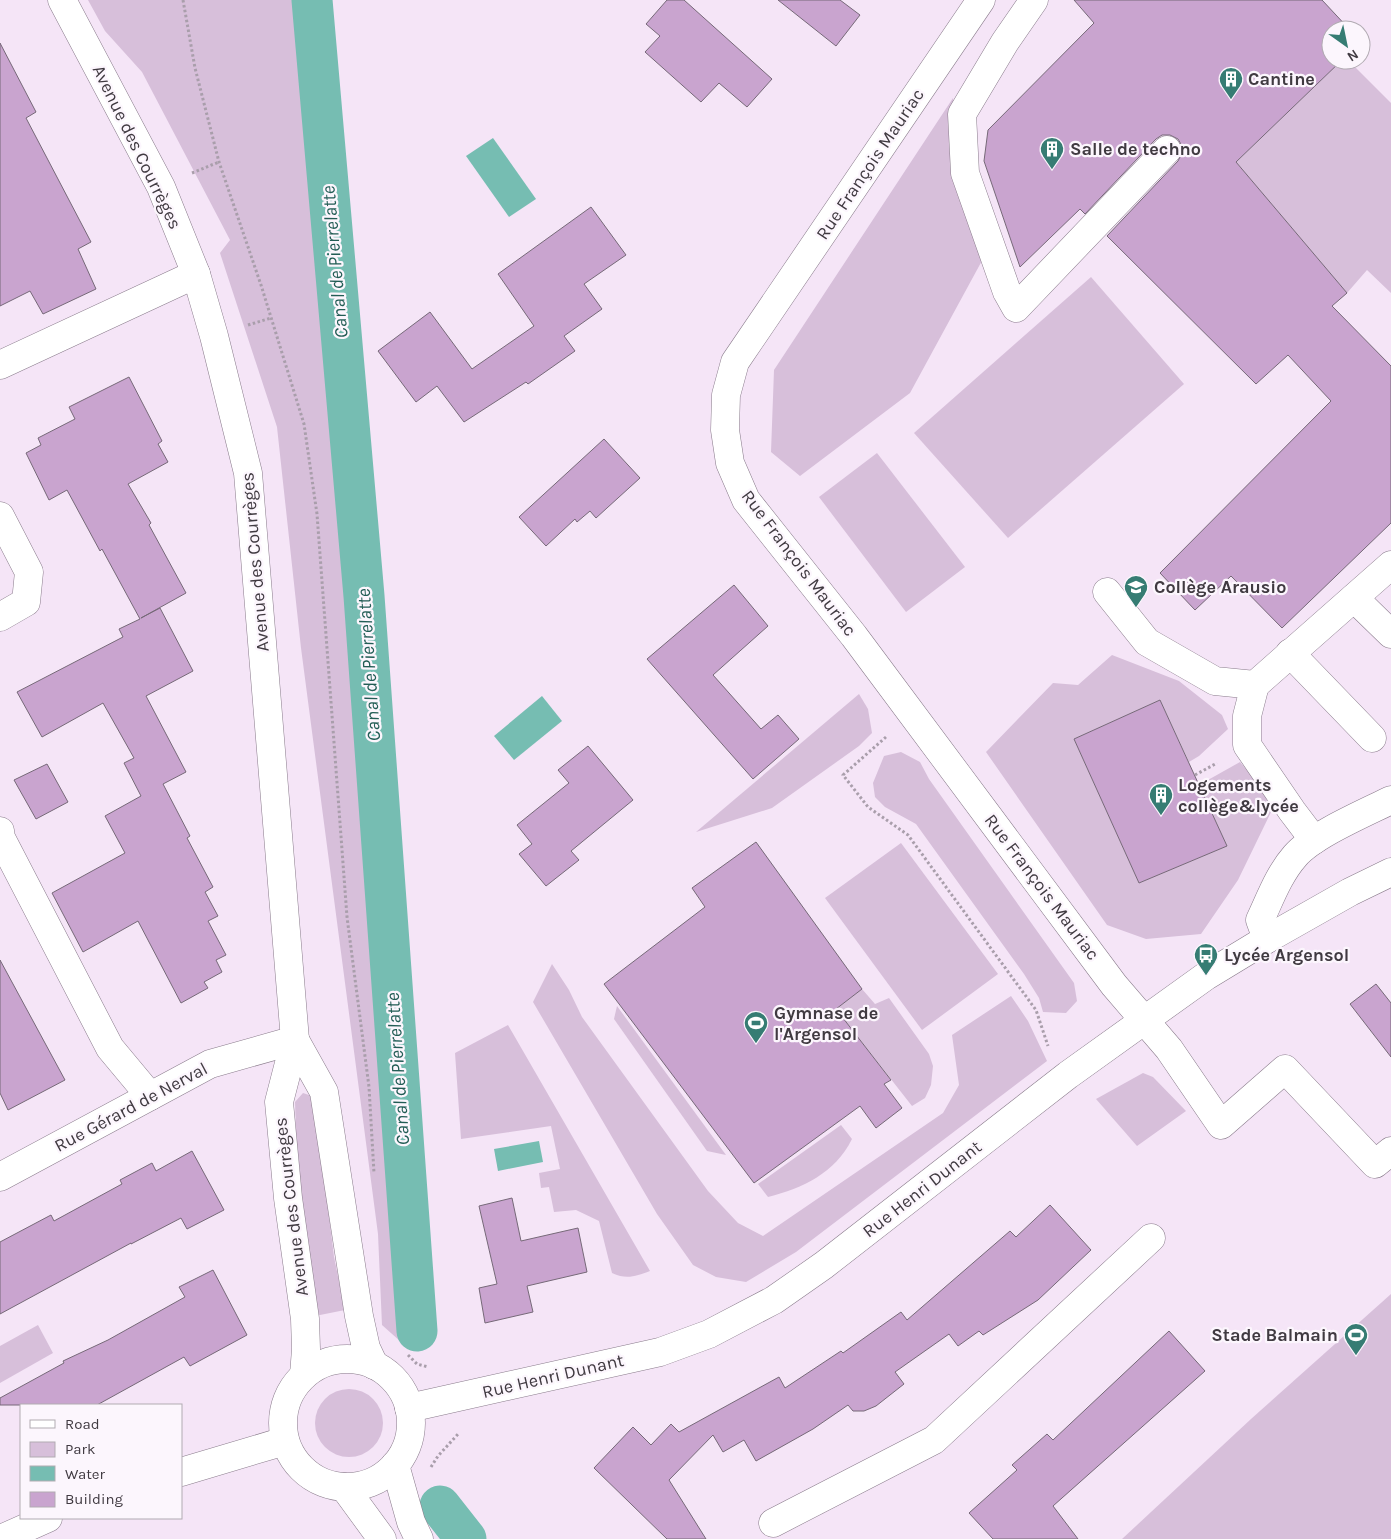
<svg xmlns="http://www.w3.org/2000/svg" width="1391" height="1539" font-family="Karla,sans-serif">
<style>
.green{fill:#d7bfda}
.water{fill:#76bdb2}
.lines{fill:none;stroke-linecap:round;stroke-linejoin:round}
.canal{stroke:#76bdb2;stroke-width:41}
.building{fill:#c9a4cf;stroke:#766978}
.minor-casing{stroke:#897b8b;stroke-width:29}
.path{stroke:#a99eab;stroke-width:3;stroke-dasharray:2.5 2.5;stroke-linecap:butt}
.minor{stroke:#fff;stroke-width:28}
.labels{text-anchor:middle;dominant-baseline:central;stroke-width:4.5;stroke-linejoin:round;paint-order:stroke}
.poi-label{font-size:18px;font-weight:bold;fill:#403a41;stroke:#fcf6fd;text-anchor:start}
.street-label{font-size:18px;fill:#403a41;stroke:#fcf6fd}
.water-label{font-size:19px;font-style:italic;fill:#225d55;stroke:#fcf6fd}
</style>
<rect width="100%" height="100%" fill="#f5e5f7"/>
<!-- green -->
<g class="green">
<path d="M88 0H298L363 670 410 1350 382 1325 378 1234 301 648 277 427 220 253 230 240 142 72 105 31Z"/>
<path d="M1342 60H1348L1391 103V293L1367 270 1347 293 1236 162Z"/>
<path d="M953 98 955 143 984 257 910 393 800 476 771 452 774 370Z"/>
<path d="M1091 277 1184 384 1008 538 914 433Z"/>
<path d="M877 453 965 567 906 612 819 497Z"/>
<path d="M1112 655 1179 681 1222 715 1228 729 1199 756 1189 762 1160 700 1074 739 1139 883 1227 846 1199 785 1240 762 1258 783 1272 810 1238 880 1201 934 1146 939 1107 925 986 752 1053 683 1078 685Z"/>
<path d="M859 694 868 709 872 733 859 746 772 808 696 832Z"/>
<path d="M901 752 920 762 929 779 1074 983 1077 1001 1066 1013 1043 1012 1039 998 1024 974 916 824 885 807 875 797 873 783 884 756Z"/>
<path d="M901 843 998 974 922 1030 825 898Z"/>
<path d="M552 964 569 990 582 1017 708 1191 738 1223 763 1236 943 1113 959 1085 952 1035 1011 996 1028 1021 1047 1061 796 1252 746 1282 716 1277 693 1265 657 1214 533 1002Z"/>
<path d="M862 989 875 1004 889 998 929 1054 933 1066 931 1085 925 1098 912 1106 836 1009Z"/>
<path d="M617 1006 726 1155 707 1151 614 1019Z"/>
<path d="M508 1025 650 1271C636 1276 627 1280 612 1273L599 1221 576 1210 554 1212 549 1187 541 1188 539 1173 560 1169 551 1126 461 1139 455 1053Z"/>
<path d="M1143 1073 1153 1077 1186 1111 1137 1146 1096 1099Z"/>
<path d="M303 1093 312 1096 316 1108 334 1257 345 1310 315 1316 297 1158 295 1102Z"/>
<path d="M841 1125 852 1139C835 1173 803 1188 768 1197L758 1184Z"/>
<path d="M1391 1294V1539H1122L1251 1419Z"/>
<path d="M38 1325 53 1353 0 1383V1346Z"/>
<circle cx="349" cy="1423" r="34"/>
</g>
<!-- water -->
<g class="water">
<path d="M493 138 536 199 509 217 466 156Z"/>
<path d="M542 696 562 721 514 760 494 736Z"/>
<path d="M539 1141 543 1162 498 1171 494 1149Z"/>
</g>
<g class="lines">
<!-- canal -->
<g class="canal">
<path d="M312 0 364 596 417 1331"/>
<path d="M440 1506 466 1539"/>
</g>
</g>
<!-- building -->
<g class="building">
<path d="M667 0H684L772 79 747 107 719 83 701 102 645 52 660 36 646 24Z"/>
<path d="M778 0H840L860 15 836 46Z"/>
<path d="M1074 0H1322L1350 30H1331V60H1342L1236 162 1347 293 1332 306 1391 366V523L1282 628 1231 576 1195 610 1160 573 1331 401 1288 355 1256 384 1107 236 1178 161 1182 153V146L1178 139 1170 135H1162L1156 139 1085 214 1080 209 1020 267 984 161 988 130 1094 23Z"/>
<path d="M0 43 36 112 26 118 91 242 78 249 96 289 43 314 30 291 0 306Z"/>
<path d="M591 207 626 255 584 284 602 309 564 336 575 351 528 384 526 382 464 422 437 386 416 402 378 351 430 312 472 369 534 326 498 274Z"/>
<path d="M129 377 162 441 158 444 168 462 128 484 151 523 149 525 186 593 141 618 160 608 193 671 146 696 186 772 163 784 190 836 187 838 213 887 205 892 218 916 208 921 226 955 216 960 222 972 204 982 208 988 181 1003 138 921 83 952 52 893 125 853 105 816 141 796 124 763 134 758 103 703 42 737 17 692 123 637 119 629 140 619 102 549 100 551 67 490 49 500 26 453 41 445 38 438 75 419 69 407Z"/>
<path d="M604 439 640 478 596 518 590 511 577 522 575 519 546 546 519 517Z"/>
<path d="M734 585 768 626 713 675 761 729 778 715 799 739 753 779 647 659Z"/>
<path d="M1160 700 1227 846 1139 883 1074 739Z"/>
<path d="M588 746 633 800 571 851 579 860 546 886 519 854 532 844 517 825 569 783 558 770Z"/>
<path d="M47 764 68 802 36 819 14 780Z"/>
<path d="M756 842 862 989 836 1009 891 1080 884 1084 902 1108 876 1128 860 1106 754 1183 604 984 705 907 692 888Z"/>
<path d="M0 960 65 1080 8 1110 0 1093Z"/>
<path d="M1376 984 1391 1003V1057L1350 1004Z"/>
<path d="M192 1151 224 1210 187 1229 181 1218 131 1244V1243L0 1314V1242L51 1215 54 1221 122 1184 120 1180 152 1163 156 1171Z"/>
<path d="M512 1198 521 1241 578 1228 587 1272 527 1286 533 1312 485 1323 479 1288 497 1284 479 1206Z"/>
<path d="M1050 1205 1091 1250 1038 1300 983 1335 979 1331 958 1346 949 1334 895 1372 904 1384 876 1406 864 1411H853L848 1405 813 1429 756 1461 744 1440 723 1452 713 1435 669 1480 706 1539H667L594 1468 633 1427 651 1445 671 1424 679 1432 779 1377 785 1388 841 1351 843 1353 901 1312 907 1320 1010 1231 1016 1237Z"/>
<path d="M213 1270 247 1335 190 1366 184 1357 97 1405H0V1398L64 1363 63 1361 108 1340 185 1297 179 1287Z"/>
<path d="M1169 1331 1205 1371 1053 1506 1078 1539H993L969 1513 1017 1470 1012 1465 1047 1434 1053 1440Z"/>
</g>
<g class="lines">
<!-- minor casing -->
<g class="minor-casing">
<g id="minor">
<path d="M62 0 161 187 196 274 214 336 248 473 295 1040 279 1102 288 1198 305 1319 306 1349 304 1375"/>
<path d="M981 0 735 362 726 395 725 430 730 463 746 500 854 636 1114 985 1169 1049 1221 1125 1285 1069 1375 1164 1391 1151"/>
<path d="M1034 0 1005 42 962 114 965 173 1007 292 1016 308 1167 150"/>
<path d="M0 365 196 274"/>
<path d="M0 516 29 572 26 602 0 617"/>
<path d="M1107 592 1147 642 1215 681 1255 685 1391 565"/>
<path d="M1354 598 1391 634"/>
<path d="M1290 653 1372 738"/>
<path d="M1255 685 1247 716V745L1292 811 1314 840"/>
<path d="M0 831 1 838 110 1048 150 1096"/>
<path d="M1267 939 1260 920C1270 899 1279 874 1295 856 1313 835 1365 813 1391 800"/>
<path d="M295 1040 324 1092 359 1316 366 1348 374 1365"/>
<path d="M0 1177 210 1064 295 1040"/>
<circle cx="347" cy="1423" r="64"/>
<path d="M409 1408 660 1352 709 1334 774 1300 824 1265 1068 1075 1206 976 1267 939 1350 892 1391 872"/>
<path d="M395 1465 411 1522 419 1539"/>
<path d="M181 1472 285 1441"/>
<path d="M344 1487 382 1539"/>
<path d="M773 1523 934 1440 1151 1238"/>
<path d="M1 1539 48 1518"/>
</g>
</g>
<!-- path -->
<g class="path">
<path d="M183 0 195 68 219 162 261 285 304 424 317 514 347 917 369 1087 374 1173"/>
<path d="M192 173 219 162"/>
<path d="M248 325 271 318"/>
<path d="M886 737 843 775 868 807 908 835 1036 1010 1048 1046"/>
<path d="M1195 775 1217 763"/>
<path d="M408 1355 417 1364 428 1367"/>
<path d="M431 1467 438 1456 459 1433"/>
</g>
<!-- minor -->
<use href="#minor" class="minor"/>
</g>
<!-- icons -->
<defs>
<g id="building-pin" transform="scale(1.25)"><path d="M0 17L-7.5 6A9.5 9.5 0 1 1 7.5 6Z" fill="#367c73" stroke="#fcf6fd"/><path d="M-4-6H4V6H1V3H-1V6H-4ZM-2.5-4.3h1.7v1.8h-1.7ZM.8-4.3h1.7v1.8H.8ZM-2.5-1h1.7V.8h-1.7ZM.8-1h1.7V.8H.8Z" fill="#fff"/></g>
<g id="school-pin" transform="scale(1.25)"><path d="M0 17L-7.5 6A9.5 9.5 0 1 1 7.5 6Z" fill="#367c73" stroke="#fcf6fd"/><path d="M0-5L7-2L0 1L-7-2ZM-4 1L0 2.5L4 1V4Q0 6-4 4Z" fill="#fff"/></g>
<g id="bus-pin" transform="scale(1.25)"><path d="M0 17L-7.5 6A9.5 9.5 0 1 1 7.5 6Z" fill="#367c73" stroke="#fcf6fd"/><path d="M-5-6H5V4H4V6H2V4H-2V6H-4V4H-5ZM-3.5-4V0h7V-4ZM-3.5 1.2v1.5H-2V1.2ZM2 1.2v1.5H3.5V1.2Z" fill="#fff"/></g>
<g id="stadium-pin" transform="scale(1.25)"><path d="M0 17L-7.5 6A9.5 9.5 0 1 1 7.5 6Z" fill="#367c73" stroke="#fcf6fd"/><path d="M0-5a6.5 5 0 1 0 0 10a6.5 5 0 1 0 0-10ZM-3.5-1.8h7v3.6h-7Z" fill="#fff"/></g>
</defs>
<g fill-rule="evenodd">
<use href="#building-pin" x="1231" y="79"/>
<use href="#building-pin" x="1052" y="149"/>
<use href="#school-pin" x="1136" y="587"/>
<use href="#building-pin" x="1161" y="795"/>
<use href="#bus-pin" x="1206" y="955"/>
<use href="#stadium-pin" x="756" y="1023"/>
<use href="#stadium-pin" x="1356" y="1335"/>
</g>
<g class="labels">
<!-- poi labels -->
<g class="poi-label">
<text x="1248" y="79">Cantine</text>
<text x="1070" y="149">Salle de techno</text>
<text x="1154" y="587">Collège Arausio</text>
<text x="1178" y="785">Logements<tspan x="1178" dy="21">collège&amp;lycée</tspan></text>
<text x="1224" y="955">Lycée Argensol</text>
<text x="774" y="1013">Gymnase de<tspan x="774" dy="21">l'Argensol</tspan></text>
<text x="1338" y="1335" text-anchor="end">Stade Balmain</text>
</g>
<!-- street labels -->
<g class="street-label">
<text transform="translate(137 147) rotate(64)">Avenue des Courrèges</text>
<text transform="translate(870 164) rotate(-56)">Rue François Mauriac</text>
<text transform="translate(255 562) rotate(-95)">Avenue des Courrèges</text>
<text transform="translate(799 563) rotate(53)">Rue François Mauriac</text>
<text transform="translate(1042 887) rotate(53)">Rue François Mauriac</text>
<text transform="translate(131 1107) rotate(-28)">Rue Gérard de Nerval</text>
<text transform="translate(922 1189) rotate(-38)">Rue Henri Dunant</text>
<text transform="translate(291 1207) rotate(-97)">Avenue des Courrèges</text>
<text transform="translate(553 1376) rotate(-13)">Rue Henri Dunant</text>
</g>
<!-- water labels -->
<g class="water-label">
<text transform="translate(335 262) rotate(-95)">Canal de Pierrelatte</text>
<text transform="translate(369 665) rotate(-94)">Canal de Pierrelatte</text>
<text transform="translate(398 1069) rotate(-94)">Canal de Pierrelatte</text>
</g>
</g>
<!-- legend -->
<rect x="20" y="1404" width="162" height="115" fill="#fcf6fd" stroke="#b1abb2"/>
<rect x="30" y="1420" width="25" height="8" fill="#ffffff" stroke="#b1abb2"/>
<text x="65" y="1429" font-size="15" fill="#403a41">Road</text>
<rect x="30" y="1442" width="25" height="15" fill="#d7bfda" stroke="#b1abb2"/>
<text x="65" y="1454" font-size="15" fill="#403a41">Park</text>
<rect x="30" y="1466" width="25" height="15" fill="#76bdb2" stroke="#b1abb2"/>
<text x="65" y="1479" font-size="15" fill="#403a41">Water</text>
<rect x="30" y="1492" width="25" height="15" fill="#c9a4cf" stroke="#b1abb2"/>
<text x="65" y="1504" font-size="15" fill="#403a41">Building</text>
<!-- north arrow -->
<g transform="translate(1346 45) rotate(147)"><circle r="24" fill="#fcf6fd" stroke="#b1abb2"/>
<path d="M0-4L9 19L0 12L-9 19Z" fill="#367c73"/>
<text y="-8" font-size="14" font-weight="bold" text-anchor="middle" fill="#403a41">N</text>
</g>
</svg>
